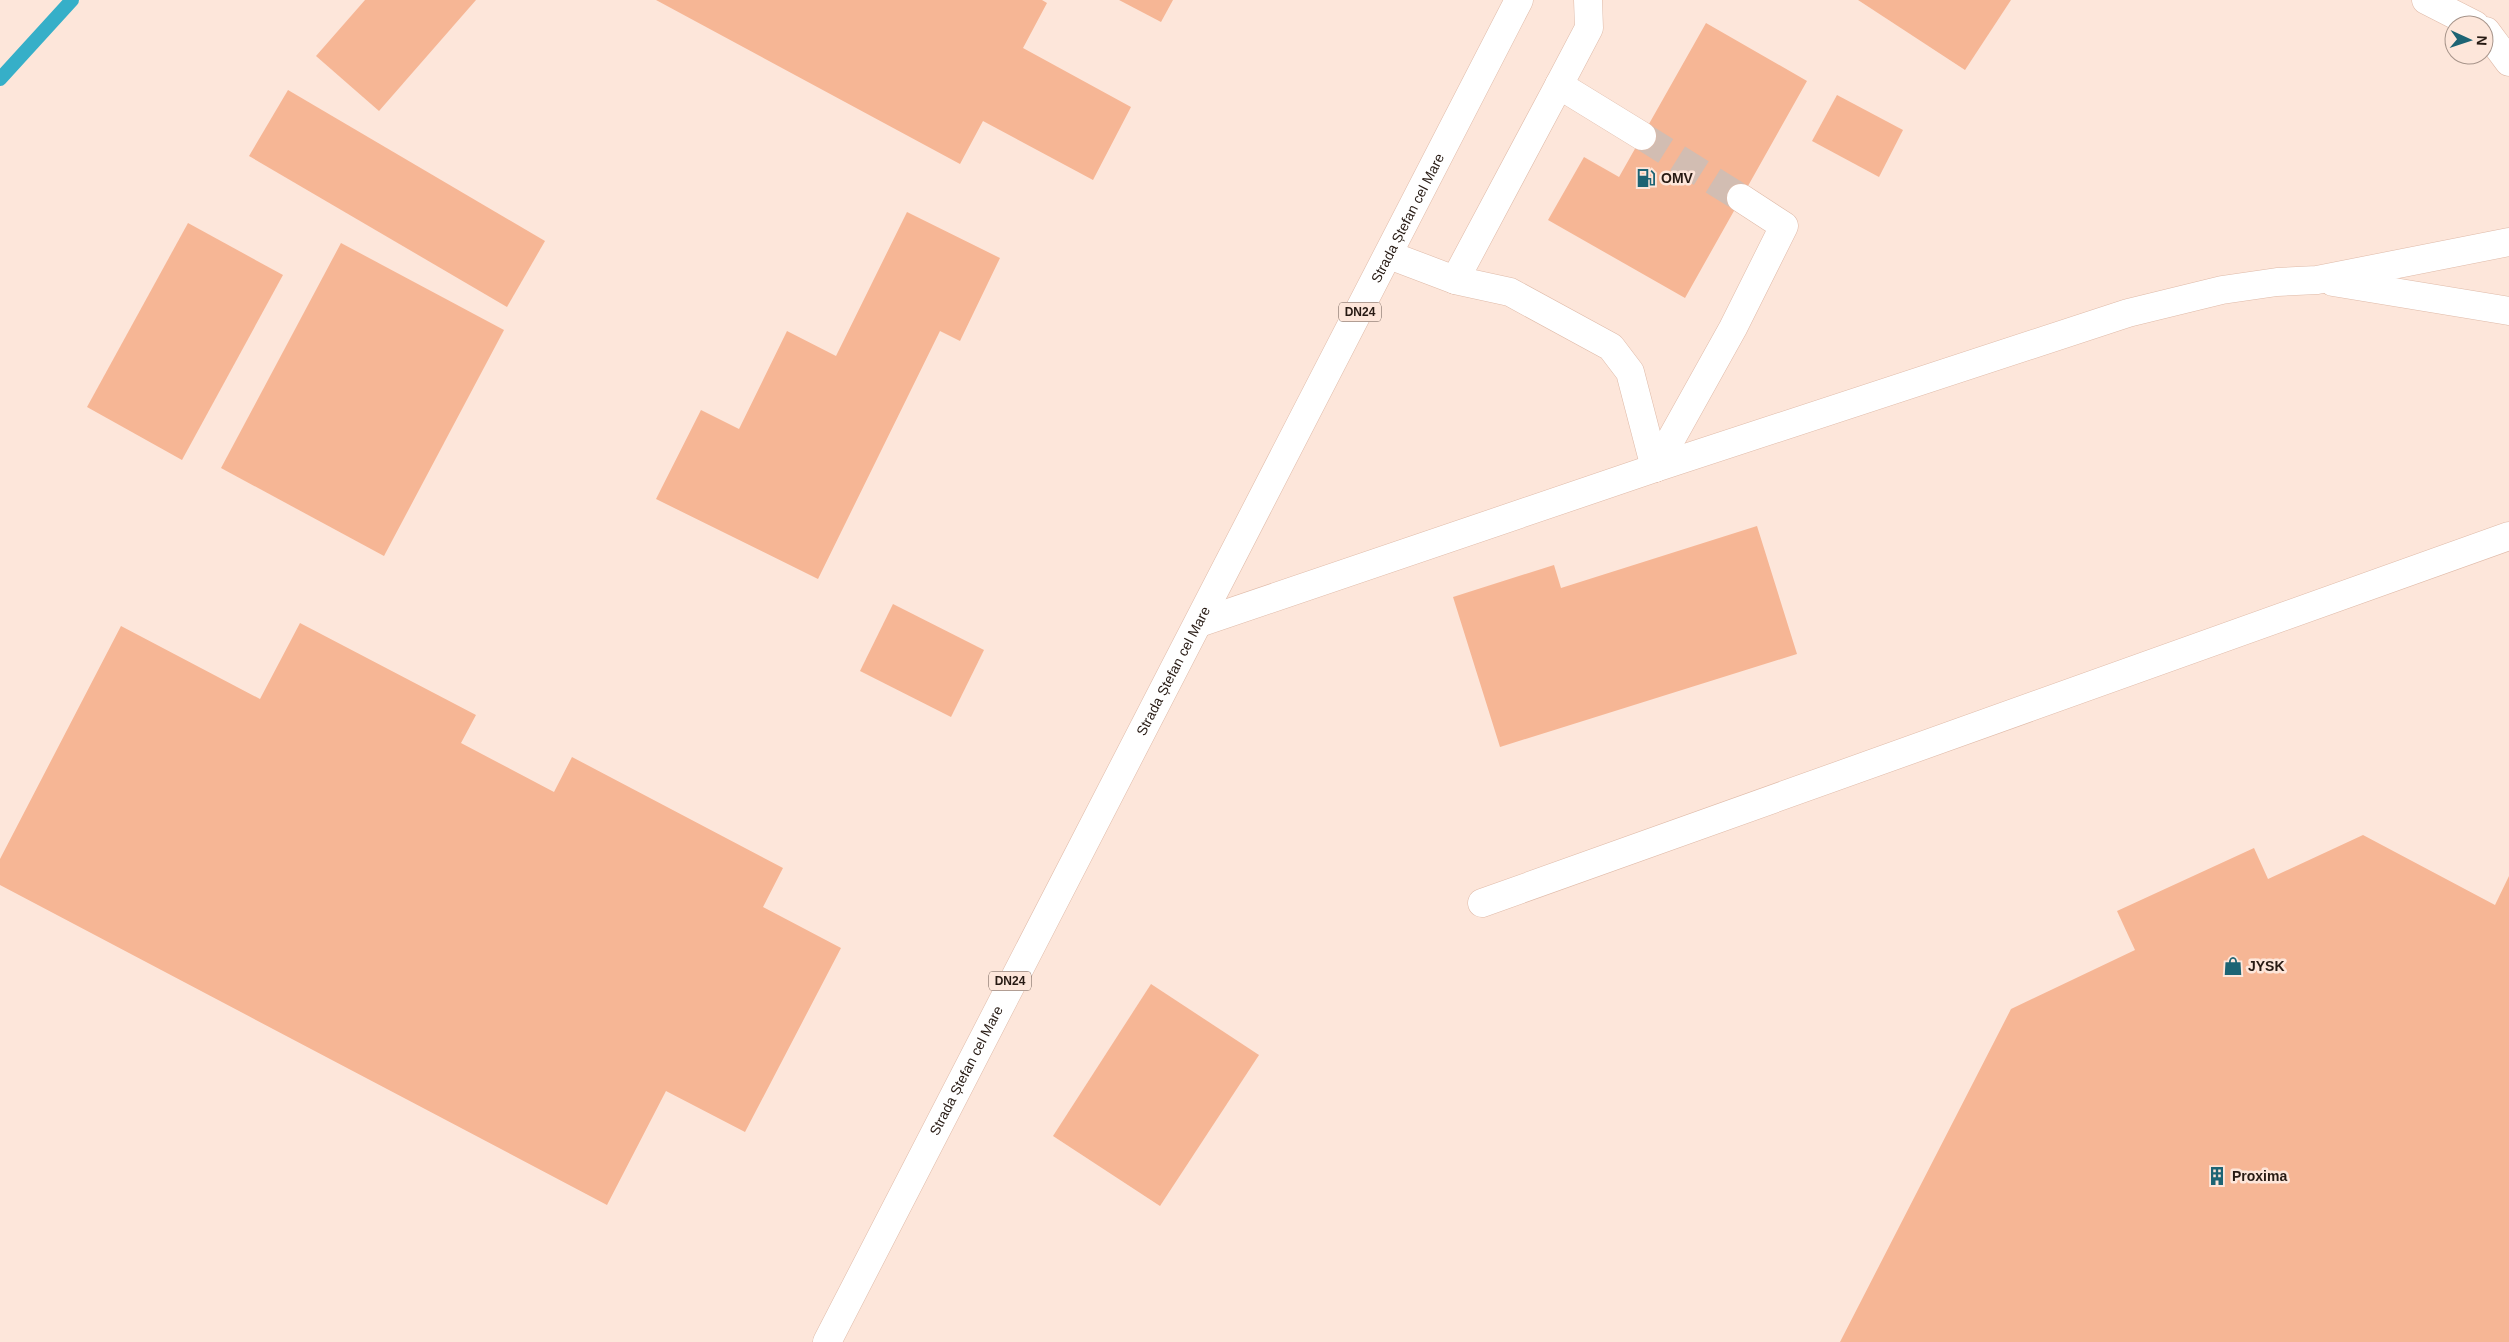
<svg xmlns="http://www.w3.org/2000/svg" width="2509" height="1342" font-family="Arial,sans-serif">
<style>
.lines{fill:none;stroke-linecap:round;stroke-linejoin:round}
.stream{stroke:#36afc8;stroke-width:14}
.building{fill:#f6b695}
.minor-tunnel{stroke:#d2bdb2;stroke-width:28;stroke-dasharray:28 14;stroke-linecap:butt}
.minor-casing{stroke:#dfbaa8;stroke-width:29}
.major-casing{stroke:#dfbaa8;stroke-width:29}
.minor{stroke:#fff;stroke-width:28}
.major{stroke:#fff;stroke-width:28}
.labels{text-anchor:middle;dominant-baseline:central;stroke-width:5;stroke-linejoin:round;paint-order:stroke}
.shield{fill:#fde6da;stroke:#67574f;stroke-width:1}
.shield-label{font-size:12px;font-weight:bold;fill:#271a13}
.poi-label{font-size:14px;font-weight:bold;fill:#271a13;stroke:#fde6da;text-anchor:start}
.street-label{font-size:14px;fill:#271a13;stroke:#fde6da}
</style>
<rect width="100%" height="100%" fill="#fde6da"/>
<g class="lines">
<!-- stream -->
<path class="stream" d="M0 79 72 0"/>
</g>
<!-- building -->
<g class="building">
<path d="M365 0H476L379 111 316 56Z"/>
<path d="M656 0H1042L1047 3 1023 48 1131 107 1093 180 983 121 960 164Z"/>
<path d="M1119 0H1173L1161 22Z"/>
<path d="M1858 0H2011L1965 70Z"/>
<path d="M1706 23 1807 81 1685 298 1548 220 1584 157 1619 177Z"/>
<path d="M288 90 545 241 507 307 249 156Z"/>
<path d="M1837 95 1903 130 1879 177 1812 141Z"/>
<path d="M907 212 1000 258 960 341 940 331 818 579 656 499 701 410 739 429 787 331 836 356Z"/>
<path d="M188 223 283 275 182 460 87 407Z"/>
<path d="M341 243 504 330 384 556 221 468Z"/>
<path d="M1757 526 1797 654 1500 747 1453 597 1554 565 1561 588Z"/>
<path d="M893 604 984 650 951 717 860 671Z"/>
<path d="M300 623 476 715 461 743 554 792 572 757 783 868 763 907 841 948 745 1132 666 1091 607 1205 0 885V859L121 626 260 699Z"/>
<path d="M2363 835 2495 905 2509 876V1342H1840L2011 1009 2135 950 2117 911 2254 848 2268 879Z"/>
<path d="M1151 984 1259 1055 1160 1206 1053 1136Z"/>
</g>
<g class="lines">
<!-- minor-tunnel -->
<path class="minor-tunnel" d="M1642 136 1741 198"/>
<!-- minor casing -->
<g class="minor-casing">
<g id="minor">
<path d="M1588 0 1589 28 1559 85 1642 136"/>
<path d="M1389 255 1455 280 1510 292 1611 347 1630 372 1655 468"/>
<path d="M1455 280 1559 85"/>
<path d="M2333 282 2509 311"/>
<path d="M1655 468 1733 328 1784 226 1741 198"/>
<path d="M1199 623 1655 468 2128 313 2222 290 2277 282 2317 280 2509 242"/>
<path d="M1482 903 2509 536"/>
</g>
</g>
<!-- major casing -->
<g class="major-casing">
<g id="major">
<path d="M2426 0 2475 25"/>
<path d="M2486 31 2509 62"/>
<path id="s1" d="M827 1342C1055 893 1291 449 1519 0"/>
</g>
</g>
<!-- minor -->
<use href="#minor" class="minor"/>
<!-- major -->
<use href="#major" class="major"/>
</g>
<!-- icons -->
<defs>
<g id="fuel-bare" transform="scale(1.5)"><path d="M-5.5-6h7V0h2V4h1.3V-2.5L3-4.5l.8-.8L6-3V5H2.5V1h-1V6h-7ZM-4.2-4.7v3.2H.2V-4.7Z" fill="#1d6474" stroke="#fde6da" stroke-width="2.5" paint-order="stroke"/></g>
<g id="shop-bare" transform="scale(1.5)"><path d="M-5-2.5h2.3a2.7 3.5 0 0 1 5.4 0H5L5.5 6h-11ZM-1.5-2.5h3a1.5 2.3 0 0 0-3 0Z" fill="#1d6474" stroke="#fde6da" stroke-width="2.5" paint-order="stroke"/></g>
<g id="building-bare" transform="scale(1.5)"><path d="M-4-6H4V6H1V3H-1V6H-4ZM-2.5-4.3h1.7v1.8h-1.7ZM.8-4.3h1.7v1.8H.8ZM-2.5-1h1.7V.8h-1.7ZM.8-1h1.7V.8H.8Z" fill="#1d6474" stroke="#fde6da" stroke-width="2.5" paint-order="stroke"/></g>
</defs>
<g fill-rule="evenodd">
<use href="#fuel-bare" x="1646" y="178"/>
<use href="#shop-bare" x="2233" y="966"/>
<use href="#building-bare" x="2217" y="1176"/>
</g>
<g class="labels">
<!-- shield labels -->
<g class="shield">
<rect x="1339" y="302.5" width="42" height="19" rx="4"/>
<rect x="989" y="971.5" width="42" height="19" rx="4"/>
</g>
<g class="shield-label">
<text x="1360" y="312">DN24</text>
<text x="1010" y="981">DN24</text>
</g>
<!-- poi labels -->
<g class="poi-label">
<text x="1661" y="178">OMV</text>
<text x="2248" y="966">JYSK</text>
<text x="2232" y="1176">Proxima</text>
</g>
<!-- street labels -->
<g class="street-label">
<text stroke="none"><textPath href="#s1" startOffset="1265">Strada Ștefan cel Mare</textPath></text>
<text stroke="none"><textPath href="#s1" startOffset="755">Strada Ștefan cel Mare</textPath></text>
<text stroke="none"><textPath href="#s1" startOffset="305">Strada Ștefan cel Mare</textPath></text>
</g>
</g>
<!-- north arrow -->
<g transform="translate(2469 40) rotate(93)"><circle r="24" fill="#fde6da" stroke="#a7948a"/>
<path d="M0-4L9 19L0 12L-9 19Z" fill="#1d6474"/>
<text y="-8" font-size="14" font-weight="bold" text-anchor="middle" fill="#271a13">N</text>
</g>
</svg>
